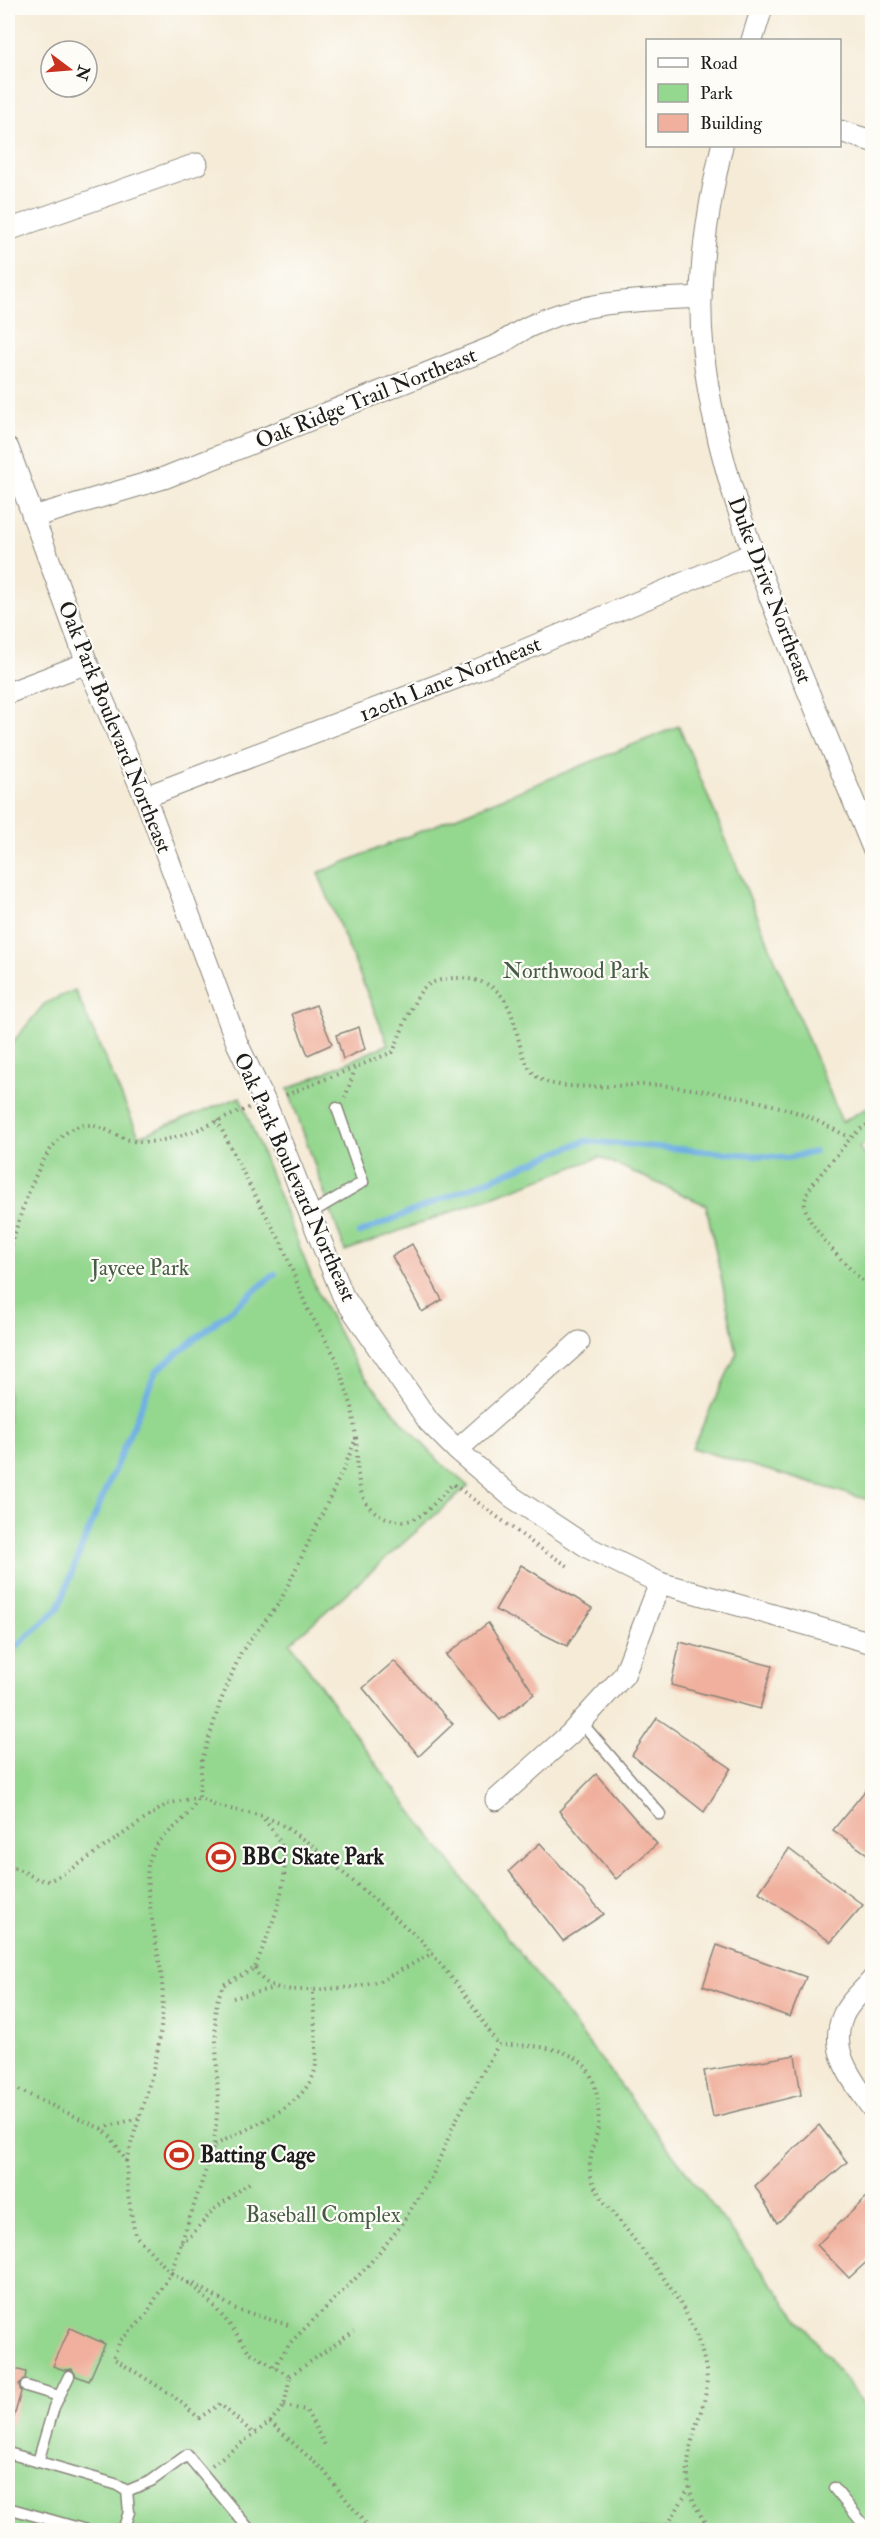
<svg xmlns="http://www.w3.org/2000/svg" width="880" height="2538" font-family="'IM FELL Double Pica',serif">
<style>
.green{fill:#94d78f;stroke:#587a56;stroke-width:1.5}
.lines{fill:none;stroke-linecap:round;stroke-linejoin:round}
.stream{stroke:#6fb0e3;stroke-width:6}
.building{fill:#f0b09d}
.lane-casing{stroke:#88847a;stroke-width:13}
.street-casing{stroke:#88847a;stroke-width:23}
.path{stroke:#88847a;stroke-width:4;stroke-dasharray:1.5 4.5;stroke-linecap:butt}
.lane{stroke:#fff;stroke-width:10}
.street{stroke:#fff;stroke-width:21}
.labels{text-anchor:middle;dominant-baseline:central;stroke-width:4.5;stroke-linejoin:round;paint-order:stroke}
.street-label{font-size:22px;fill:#1c1c1c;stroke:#fdfcf7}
.park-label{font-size:22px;fill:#465d44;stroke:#fdfcf7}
.poi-label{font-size:22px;font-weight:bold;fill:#1c1c1c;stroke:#fdfcf7;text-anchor:start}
</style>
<rect width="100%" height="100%" fill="#fdfcf7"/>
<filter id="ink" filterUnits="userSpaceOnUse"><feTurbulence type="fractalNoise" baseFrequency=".0167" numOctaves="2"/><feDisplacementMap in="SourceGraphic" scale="12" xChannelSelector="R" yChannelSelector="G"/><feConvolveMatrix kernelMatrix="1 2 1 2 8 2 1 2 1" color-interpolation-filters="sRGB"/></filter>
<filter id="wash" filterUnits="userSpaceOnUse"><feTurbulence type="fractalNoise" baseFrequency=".008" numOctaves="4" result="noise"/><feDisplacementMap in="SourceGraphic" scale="24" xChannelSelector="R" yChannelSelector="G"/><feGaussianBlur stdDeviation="1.35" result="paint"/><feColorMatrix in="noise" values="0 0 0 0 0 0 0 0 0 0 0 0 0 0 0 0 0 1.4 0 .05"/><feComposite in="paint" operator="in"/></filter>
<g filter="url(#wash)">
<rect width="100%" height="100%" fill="#f5ebd7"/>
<!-- green -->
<g class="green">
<path d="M679 726 842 1122 872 1105V1139L859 1148 872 1166V1501L692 1448 737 1353 706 1205 600 1157 345 1251 288 1089 388 1044 318 873Z"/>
<path d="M75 990 139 1136 240 1097 317 1291 357 1367 407 1427 441 1463 468 1486 290 1643 390 1783 872 2415V2530H8V1048L45 1003Z"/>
</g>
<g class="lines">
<!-- stream -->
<g class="stream">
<path d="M359 1233 585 1141 787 1158 815 1152"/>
<path d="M8 1654 58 1609 83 1544 156 1371 275 1274"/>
</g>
</g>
<g id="blocks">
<!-- building -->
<g class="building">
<path d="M316 1005 332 1044 308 1055 292 1014Z"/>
<path d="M359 1027 365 1049 343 1059 336 1035Z"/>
<path d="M412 1244 442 1300 422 1312 392 1256Z"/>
<path d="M521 1565 592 1608 567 1646 495 1610Z"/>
<path d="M488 1623 534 1694 500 1720 446 1655Z"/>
<path d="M680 1642 772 1666 760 1709 671 1685Z"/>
<path d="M394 1661 453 1724 419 1756 363 1688Z"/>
<path d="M657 1718 731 1768 704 1812 632 1755Z"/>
<path d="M596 1774 657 1844 616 1879 559 1811Z"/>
<path d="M873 1781V1858L833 1830Z"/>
<path d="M540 1843 604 1914 563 1941 509 1871Z"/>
<path d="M789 1849 863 1905 831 1942 759 1892Z"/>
<path d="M717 1945 806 1977 790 2017 703 1986Z"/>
<path d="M795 2055 801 2095 713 2117 704 2071Z"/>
<path d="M819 2125 847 2162 777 2223 755 2186Z"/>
<path d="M873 2191V2256L849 2278 817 2245Z"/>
<path d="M70 2328 105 2344 89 2381 76 2376 72 2369 64 2370 53 2366Z"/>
<path d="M8 2367 26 2372 25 2379 19 2384 21 2392 12 2424H8Z"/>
</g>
</g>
</g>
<g filter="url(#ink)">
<use href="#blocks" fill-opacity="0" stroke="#88847a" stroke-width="1.5"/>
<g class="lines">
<!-- lane casing -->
<g class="lane-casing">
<g id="lane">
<path d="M311 1213 363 1182 337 1108"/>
<path d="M581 1722 660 1814"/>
<path d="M26 2386 59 2396"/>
<path d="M8 2453 115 2484 127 2491 129 2512 123 2530"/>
<path d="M38 2462 54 2407 69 2376"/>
<path d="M834 2488 868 2530"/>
<path d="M127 2491 151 2481 187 2455 250 2530"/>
<path d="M8 2508 86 2530"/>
</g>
</g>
<!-- street casing -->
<g class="street-casing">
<g id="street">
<path d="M752 40 762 8"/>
<path d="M840 131 872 141"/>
<path d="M722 146C707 212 696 280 703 349 714 457 753 557 794 657 820 720 846 783 872 846"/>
<path d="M8 230 197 164"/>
<path d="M8 448 87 663 145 797 237 1043 265 1102 343 1296 429 1422 457 1450 512 1497 589 1548 660 1583 872 1643"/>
<path d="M33 517 164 478 498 345C510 338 522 329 535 324 586 300 645 300 701 297"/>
<path d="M8 693 87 663"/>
<path d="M145 797 477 670 752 554"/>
<path d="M457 1450 579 1342"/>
<path d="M496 1800 570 1734 624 1675 660 1583"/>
<path d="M872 1980C864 1990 848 2003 843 2016 828 2051 853 2081 872 2108"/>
</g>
</g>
<!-- path -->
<g class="path">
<path d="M286 1095 393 1052C399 1038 414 996 425 987 434 980 448 978 459 978 533 981 504 1056 540 1079 563 1093 628 1083 658 1085 706 1090 763 1099 809 1117 822 1123 836 1131 849 1137"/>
<path d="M345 1098 355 1069"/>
<path d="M217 1120 252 1190 281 1242 307 1308 336 1358 352 1407 356 1438 345 1466 280 1602 241 1652 220 1703 202 1760 199 1797 216 1806 263 1816 279 1823 310 1844 422 1941 469 2000 498 2045C523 2045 561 2045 581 2062 597 2076 600 2107 598 2127 596 2143 587 2159 591 2176 596 2195 614 2214 626 2229 659 2272 697 2315 706 2370 709 2390 703 2405 697 2423 683 2468 683 2491 710 2530"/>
<path d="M872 1122C852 1132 845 1146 830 1163 821 1174 808 1186 805 1201 801 1225 856 1273 872 1291"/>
<path d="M8 1256C19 1221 42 1126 87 1125 105 1125 121 1141 140 1142 177 1143 215 1121 249 1108"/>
<path d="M356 1438C359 1468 352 1503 384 1517 391 1520 402 1523 411 1520 428 1515 440 1495 453 1484L538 1547 568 1566"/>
<path d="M8 1867 17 1868 37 1879 49 1881 72 1869 167 1804 198 1797"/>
<path d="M255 1968C265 1992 291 1990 313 1990"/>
<path d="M233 1998 274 1988"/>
<path d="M8 2085 102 2129 111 2137 126 2161 128 2194 135 2235 171 2273 144 2318 120 2341 113 2358 172 2395 199 2418 220 2404 254 2434"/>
<path d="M102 2128 139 2118"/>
<path d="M215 2145C247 2128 312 2105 316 2064 317 2040 313 2014 313 1990L354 1987 380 1981 433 1953"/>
<path d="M126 2161C143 2102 167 2045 162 1983 160 1954 142 1885 149 1861 155 1839 172 1832 186 1816 191 1811 195 1803 199 1797"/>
<path d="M181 2243 189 2238 213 2210 252 2181"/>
<path d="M188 2283H193L236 2309 288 2325"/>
<path d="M274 2367 291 2342 365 2269 400 2227 433 2174 456 2120 498 2045"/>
<path d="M290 2376 354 2331"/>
<path d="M284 2406 306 2410 326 2447"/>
<path d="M270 2422 324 2471 370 2530"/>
<path d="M212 2465 270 2422 284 2406 290 2376 249 2352 235 2331 211 2303 192 2286 171 2273 214 2146 218 2104 215 2014 218 1998 223 1985 255 1968C267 1935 291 1886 283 1851 280 1839 271 1828 264 1819"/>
<path d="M665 2530 688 2490"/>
</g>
<!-- lane -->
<use href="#lane" class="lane"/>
<!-- street -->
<use href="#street" class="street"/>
</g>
</g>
<!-- icons -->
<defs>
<g id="stadium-ring" transform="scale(1.5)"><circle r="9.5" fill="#fdfcf7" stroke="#c8321e" stroke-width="1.5"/><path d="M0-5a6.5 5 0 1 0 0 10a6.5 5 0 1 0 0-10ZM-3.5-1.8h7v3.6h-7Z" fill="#c8321e"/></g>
</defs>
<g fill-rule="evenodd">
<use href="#stadium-ring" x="221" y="1857"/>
<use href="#stadium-ring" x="179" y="2155"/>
</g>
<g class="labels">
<!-- street labels -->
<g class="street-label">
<text transform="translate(366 398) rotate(-22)">Oak Ridge Trail Northeast</text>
<text transform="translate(770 590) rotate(69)">Duke Drive Northeast</text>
<text transform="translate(450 679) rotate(-22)">120th Lane Northeast</text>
<text transform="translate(115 727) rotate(68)">Oak Park Boulevard Northeast</text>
<text transform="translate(295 1177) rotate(66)">Oak Park Boulevard Northeast</text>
</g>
<!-- park labels -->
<g class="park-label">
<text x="576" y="971">Northwood Park</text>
<text x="140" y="1268">Jaycee Park</text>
<text x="323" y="2215">Baseball Complex</text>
</g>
<!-- poi labels -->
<g class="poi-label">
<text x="242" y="1857">BBC Skate Park</text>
<text x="200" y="2155">Batting Cage</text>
</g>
</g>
<!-- margin -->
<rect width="880" height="2538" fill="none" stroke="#fdfcf7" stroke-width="30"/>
<!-- legend -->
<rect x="646" y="39" width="195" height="108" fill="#fdfcf7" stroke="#a3a29f" stroke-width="1.5"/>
<rect x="658" y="58" width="30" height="9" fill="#ffffff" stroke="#a3a29f" stroke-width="1.5"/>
<text x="700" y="69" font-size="18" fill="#1c1c1c">Road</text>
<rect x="658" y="84" width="30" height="18" fill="#94d78f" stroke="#a3a29f" stroke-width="1.5"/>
<text x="700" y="99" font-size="18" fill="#1c1c1c">Park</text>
<rect x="658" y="114" width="30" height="18" fill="#f0b09d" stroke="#a3a29f" stroke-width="1.5"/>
<text x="700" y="129" font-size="18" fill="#1c1c1c">Building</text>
<!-- north arrow -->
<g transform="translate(69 69) rotate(106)"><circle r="28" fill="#fdfcf7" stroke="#a3a29f" stroke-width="1.5"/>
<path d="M0-4.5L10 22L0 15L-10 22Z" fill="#c8321e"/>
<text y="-9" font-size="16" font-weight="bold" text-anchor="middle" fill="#1c1c1c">N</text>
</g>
</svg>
